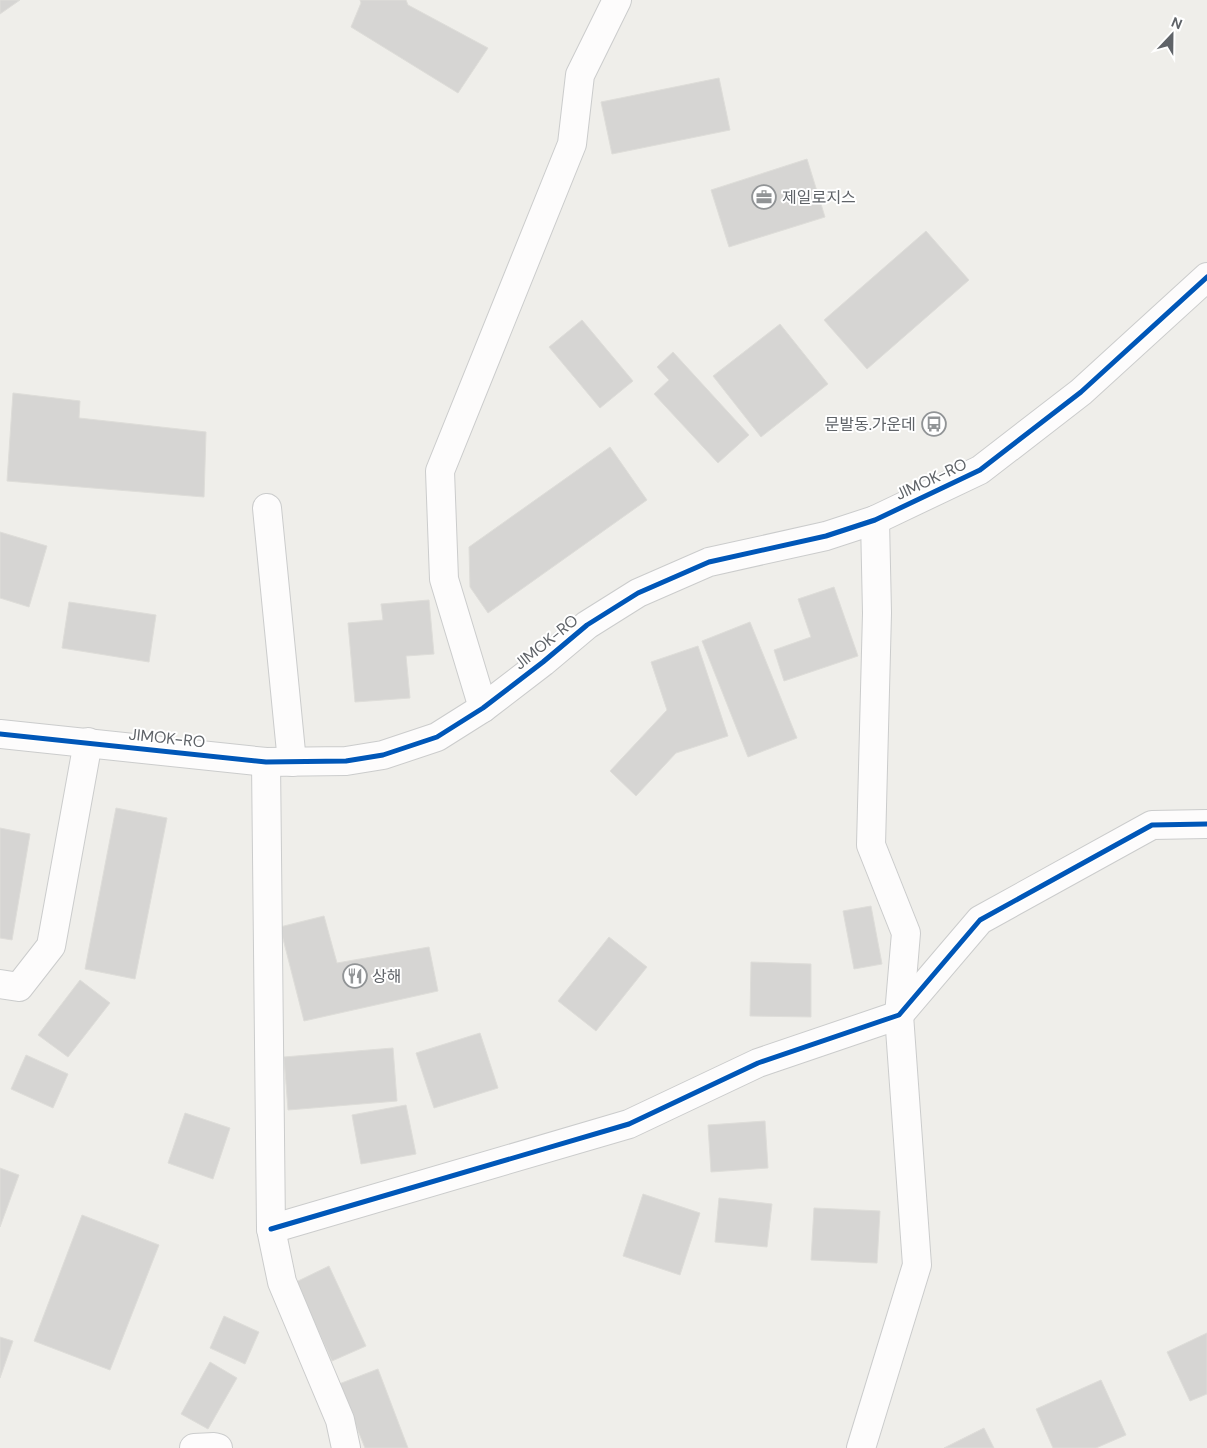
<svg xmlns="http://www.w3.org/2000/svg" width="1207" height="1448" font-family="'DM Sans','Noto Sans KR',sans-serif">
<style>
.building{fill:#d6d5d3;stroke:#deddd9}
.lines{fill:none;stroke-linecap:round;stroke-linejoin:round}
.minor-casing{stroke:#cbcccc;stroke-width:30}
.minor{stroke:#fdfcfc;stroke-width:28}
.cycleway-casing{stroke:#fff;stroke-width:8}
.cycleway{stroke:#0057b8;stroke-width:5}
.labels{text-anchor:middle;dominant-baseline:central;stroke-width:4;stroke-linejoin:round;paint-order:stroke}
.poi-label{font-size:16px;fill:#5f6368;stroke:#fff;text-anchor:start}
.street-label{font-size:16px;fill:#5f6368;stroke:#fff}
</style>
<rect width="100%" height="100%" fill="#efeeea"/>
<!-- building -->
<g class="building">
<path d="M0 0H20L0 14Z"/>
<path d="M360 0H406L408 5 488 48 458 93 351 27 361 3Z"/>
<path d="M719 78 730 130 612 154 601 102Z"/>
<path d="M807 159 825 217 729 247 711 190Z"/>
<path d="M926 231 969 280 867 369 824 320Z"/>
<path d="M582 320 633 381 600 408 549 347Z"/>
<path d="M780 324 828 384 761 437 713 376Z"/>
<path d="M673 352 749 435 718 463 654 394 669 380 657 367Z"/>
<path d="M13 393 80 401 79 418 206 432 204 497 7 481Z"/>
<path d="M610 447 647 500 488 613 470 587 469 547Z"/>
<path d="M0 532 47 546 29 607 0 598Z"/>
<path d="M834 587 858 656 784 681 774 650 811 637 798 599Z"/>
<path d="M429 600 434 654 406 656 410 698 355 702 348 623 383 620 381 604Z"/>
<path d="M69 602 156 615 149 662 62 648Z"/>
<path d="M750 622 797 738 748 757 702 641Z"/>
<path d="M698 646 728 736 676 753 636 796 610 771 667 710 651 662Z"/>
<path d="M116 808 167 818 135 979 85 969Z"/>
<path d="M0 828 30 834 12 940 0 938Z"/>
<path d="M871 906 882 964 854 969 843 911Z"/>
<path d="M324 916 337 963 429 947 438 991 304 1021 280 927Z"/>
<path d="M609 937 647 967 596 1031 558 1001Z"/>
<path d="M751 962 811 964V1017L750 1016Z"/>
<path d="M80 980 110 1003 68 1057 38 1035Z"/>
<path d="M480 1033 498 1088 434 1108 416 1053Z"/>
<path d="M393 1048 397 1101 288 1110 284 1057Z"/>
<path d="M26 1055 68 1074 53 1108 11 1089Z"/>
<path d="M406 1105 416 1154 361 1164 352 1115Z"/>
<path d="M185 1113 230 1128 213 1179 168 1163Z"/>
<path d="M765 1121 768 1168 711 1172 708 1125Z"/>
<path d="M0 1168 19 1175 0 1227Z"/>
<path d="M643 1194 700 1213 680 1275 623 1256Z"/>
<path d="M719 1198 772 1204 767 1247 715 1242Z"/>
<path d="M814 1208 880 1211 877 1263 811 1260Z"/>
<path d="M82 1215 159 1245 110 1370 34 1341Z"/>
<path d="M329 1266 366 1346 332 1361 296 1282Z"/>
<path d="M224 1316 259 1332 245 1364 210 1348Z"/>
<path d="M1207 1333V1394L1190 1401 1167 1352Z"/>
<path d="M0 1337 13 1341 0 1378Z"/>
<path d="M210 1362 237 1378 208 1429 181 1414Z"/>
<path d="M378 1369 408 1448H365L339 1384Z"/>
<path d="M1101 1380 1126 1435 1096 1448H1053L1036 1409Z"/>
<path d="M984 1428 994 1448H944Z"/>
</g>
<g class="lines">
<!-- minor casing -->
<g class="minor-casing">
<g id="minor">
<path d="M267 508 292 762"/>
<path d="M483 708 444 579 440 471 572 144 580 75 617 0"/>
<path d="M0 734 266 762 346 761 383 755 437 737 483 708 543 662 587 625 638 593 709 562 826 536 875 520 980 470 1081 392 1207 277"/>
<path d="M266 762 271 1229 282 1282 340 1420 346 1448"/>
<path d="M0 984 19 987 51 946 88 742"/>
<path d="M271 1229 629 1124 758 1063 899 1015 980 920 1152 825 1207 824"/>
<path d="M194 1448 214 1447 218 1448"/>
<path d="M861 1448 917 1265 899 1015 906 933 871 845 877 613 875 520"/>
</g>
</g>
<!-- minor -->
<use href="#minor" class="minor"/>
<!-- cycleway casing -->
<g class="cycleway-casing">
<g id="cycleway">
<path d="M0 734 266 762 346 761 383 755 437 737 483 708 543 662 587 625 638 593 709 562 826 536 875 520 980 470 1081 392 1207 277"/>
<path d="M271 1229 629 1124 758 1063 899 1015 980 920 1152 825 1207 824"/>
</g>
</g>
<!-- cycleway -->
<use href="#cycleway" class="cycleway"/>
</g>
<!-- icons -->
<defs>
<g id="office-ring" transform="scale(1.25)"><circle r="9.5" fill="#fff" stroke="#919496" stroke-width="1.5"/><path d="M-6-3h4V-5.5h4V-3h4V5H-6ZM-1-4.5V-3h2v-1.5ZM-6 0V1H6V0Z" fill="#919496"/></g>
<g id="bus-ring" transform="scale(1.25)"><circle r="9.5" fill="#fff" stroke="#919496" stroke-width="1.5"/><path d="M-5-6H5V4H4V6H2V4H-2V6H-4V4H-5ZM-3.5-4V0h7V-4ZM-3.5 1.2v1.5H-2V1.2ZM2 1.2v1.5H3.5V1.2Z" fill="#919496"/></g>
<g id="restaurant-ring" transform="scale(1.25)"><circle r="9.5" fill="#fff" stroke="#919496" stroke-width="1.5"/><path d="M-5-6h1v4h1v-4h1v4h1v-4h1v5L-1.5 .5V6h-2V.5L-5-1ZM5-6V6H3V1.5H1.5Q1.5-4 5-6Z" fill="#919496"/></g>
</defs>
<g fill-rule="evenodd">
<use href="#office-ring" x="764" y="197"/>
<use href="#bus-ring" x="934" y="424"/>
<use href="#restaurant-ring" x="355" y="976"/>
</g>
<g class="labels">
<!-- poi labels -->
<g class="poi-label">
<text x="782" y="197">제일로지스</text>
<text x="916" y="424" text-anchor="end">문발동.가운데</text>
<text x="372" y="976">상해</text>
</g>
<!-- street labels -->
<g class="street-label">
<text transform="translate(931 479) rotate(-25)">JIMOK-RO</text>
<text transform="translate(546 642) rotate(-39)">JIMOK-RO</text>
<text transform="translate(167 738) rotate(6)">JIMOK-RO</text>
</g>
</g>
<!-- north arrow -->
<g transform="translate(1172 35) rotate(22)" stroke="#ffffff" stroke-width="4" paint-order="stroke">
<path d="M0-4L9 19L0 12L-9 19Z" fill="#5f6368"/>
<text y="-8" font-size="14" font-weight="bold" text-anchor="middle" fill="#5f6368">N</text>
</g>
</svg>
